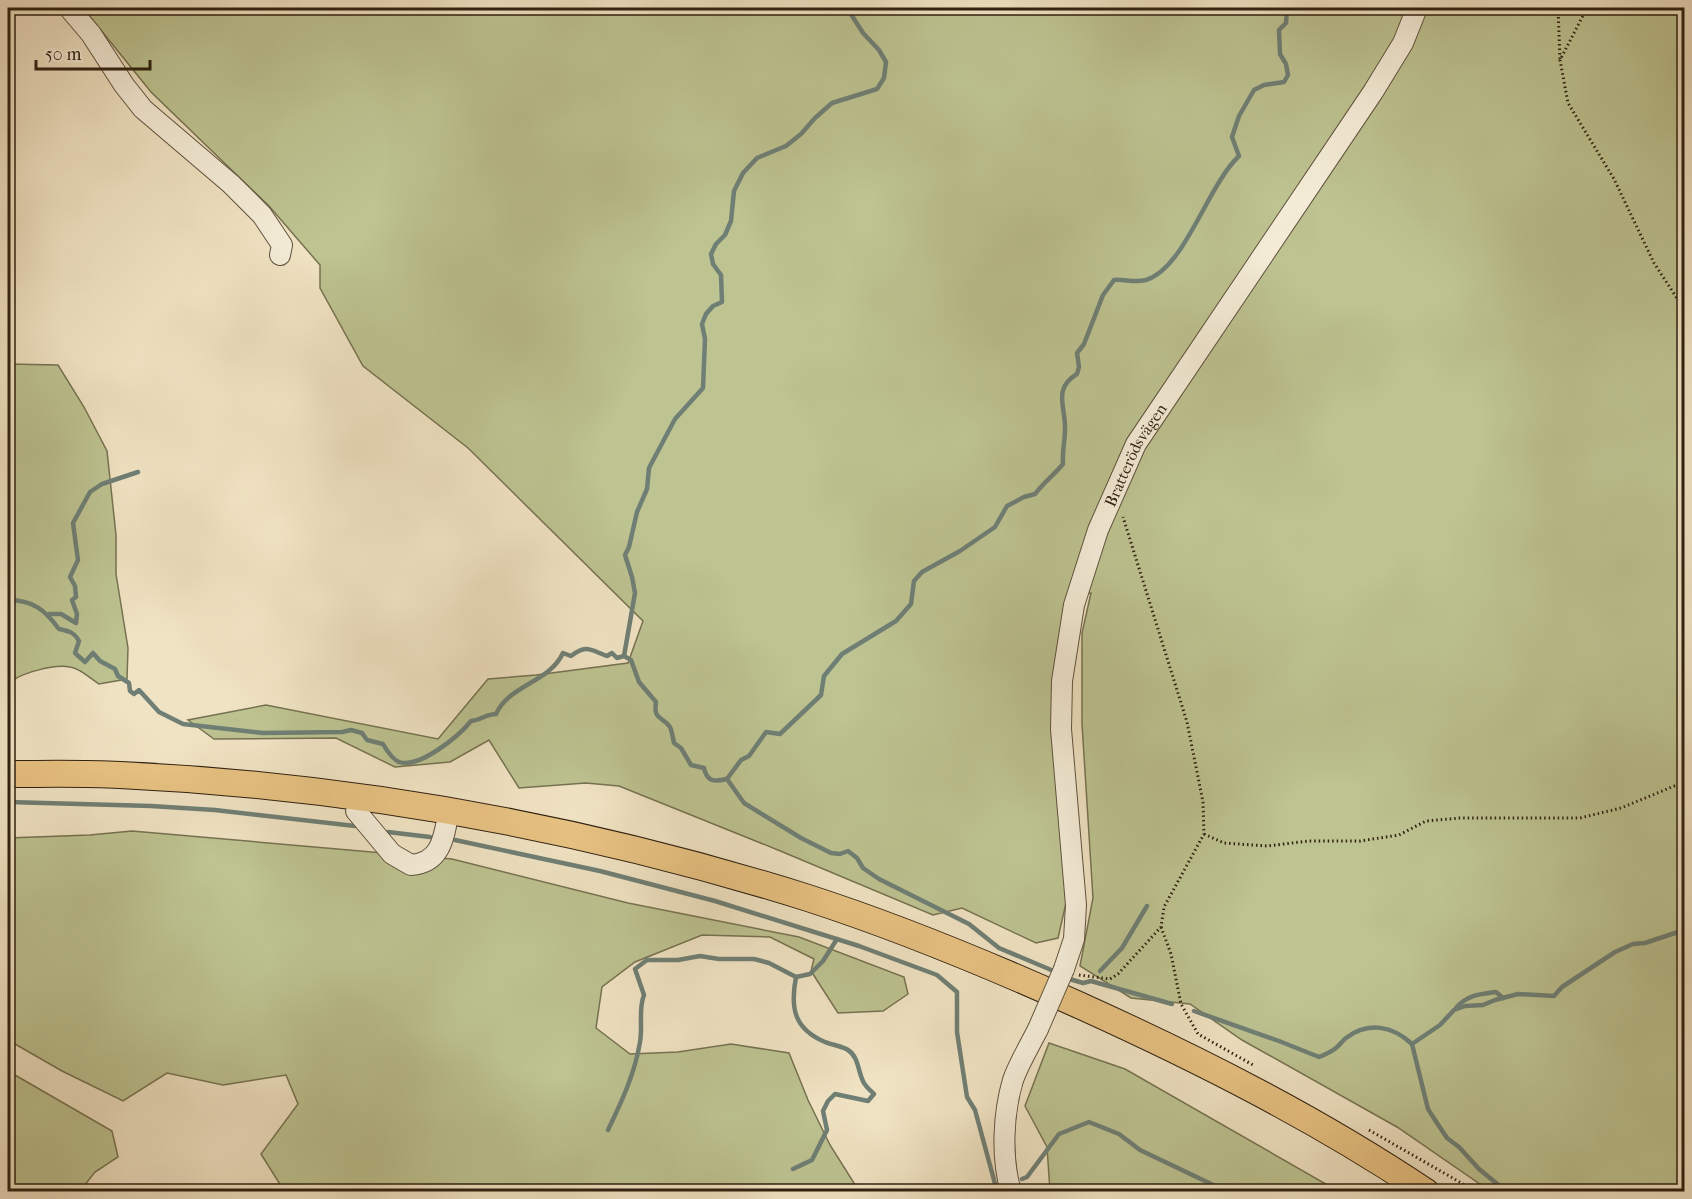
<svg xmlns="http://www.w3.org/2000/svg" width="1692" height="1199" font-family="'IM FELL French Canon',serif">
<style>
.green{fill:#bdc391;stroke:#767251;stroke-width:1.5}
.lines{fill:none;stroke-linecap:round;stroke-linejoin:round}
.stream{stroke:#6f7f75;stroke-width:4.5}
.minor-casing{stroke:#5f523e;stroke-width:22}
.major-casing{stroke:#2f2111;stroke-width:28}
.path{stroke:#2f2111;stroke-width:3;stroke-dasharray:1.5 3;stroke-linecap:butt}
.minor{stroke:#f5edd8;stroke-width:20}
.major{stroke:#e8c282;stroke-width:26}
.minor-bridge-casing{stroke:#5f523e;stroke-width:22;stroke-linecap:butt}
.minor-bridge{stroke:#f5edd8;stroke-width:20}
.labels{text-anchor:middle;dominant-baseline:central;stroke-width:4.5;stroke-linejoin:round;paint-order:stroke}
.street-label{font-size:16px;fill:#2f2111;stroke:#f5edd8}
</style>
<rect width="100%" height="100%" fill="#f0e3c3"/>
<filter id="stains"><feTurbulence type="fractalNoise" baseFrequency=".00333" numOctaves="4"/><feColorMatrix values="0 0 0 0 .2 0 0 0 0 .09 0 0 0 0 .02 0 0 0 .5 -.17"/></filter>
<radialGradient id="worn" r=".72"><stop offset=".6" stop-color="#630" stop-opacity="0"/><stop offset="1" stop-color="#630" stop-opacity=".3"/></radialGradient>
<!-- green -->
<g class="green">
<path d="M83 8H1684V1191H1490L1397 1127 1242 1040 1190 1004 1131 998 1080 966 1093 898 1082 724V633L1091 593 1069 594 1066 903 1058 938 1036 943 962 908 933 915 778 850 619 786 586 783 519 788 489 740 450 762 395 767 336 738 214 739 188 720 266 705 438 739 488 679 536 675 628 663 643 621 468 448 363 366 320 288V265L269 206 151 92Z"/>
<path d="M8 364 58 365 84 407 107 451 116 535V574L128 648 127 679 99 684C91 679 80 668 70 667 55 664 17 673 8 685Z"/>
<path d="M132 831 452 859 628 903 799 937 904 977 908 994 883 1011 838 1013 811 971 814 959 770 937 702 935 635 962 602 987 596 1028 630 1054 678 1052 731 1044 789 1053 808 1100 830 1145 859 1191H289L281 1186 261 1154 298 1104 286 1075 223 1085 167 1073 123 1101 62 1071 8 1040V838L90 835Z"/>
<path d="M1049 1043 1125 1069 1338 1191H1050L1047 1147 1025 1106Z"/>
<path d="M8 1071 112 1131 118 1157 95 1172 80 1191H8Z"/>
</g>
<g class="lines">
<!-- stream -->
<g class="stream">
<path d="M8 600C33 600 45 610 59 629 69 631 74 632 79 641L75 653 85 662 93 653 100 661 115 669 118 676 129 683 130 691 134 694 139 690 159 712 183 724 263 733 342 732 351 730 362 733 367 740 383 744C387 751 392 759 399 762 419 769 459 736 471 721 481 720 486 714 496 714 510 684 549 683 563 653L571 656C587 644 590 650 607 656L612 653 617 658 624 656 631 660 639 682 656 702C653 721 663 716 670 727 672 731 673 739 674 743L681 748 691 765 704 768C707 782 714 782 727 779L744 803 801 838 831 853 840 854 848 851 857 858 863 868 879 879 969 924 999 948 1056 972"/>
<path d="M49 614H61L76 623 77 614 72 600 76 597 75 586 70 577 78 560 73 523 90 492 102 484 138 472"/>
<path d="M624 656 635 593 632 577 625 555 629 547 637 512 647 489 649 468 675 419 703 388 705 339 702 324 706 314 713 306 722 302 721 275 713 264 711 254 716 244 725 235 731 221 734 191 743 173 757 158 786 146 801 134 815 118 832 103 877 89 884 78 886 62 879 50 863 33 847 8"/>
<path d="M727 779 741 760 749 756 766 732 780 734 821 695 824 676 842 654 896 621 911 604 914 581 922 572 960 551 995 527 1007 506 1024 497 1035 494C1044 482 1054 475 1063 464 1062 449 1065 443 1065 430 1066 407 1052 389 1077 374L1079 367 1077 353 1084 344 1103 295 1114 280C1124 279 1135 283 1146 280 1185 268 1207 186 1239 156L1232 137 1239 116 1254 90 1264 85 1284 82 1288 75 1286 64 1280 54 1279 30 1286 23 1287 8"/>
<path d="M8 802 151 806 215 810 355 826"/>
<path d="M388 832 430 837"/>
<path d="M455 840 600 871 715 901 859 946 937 975 957 992V1032L967 1097 975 1110 997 1191"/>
<path d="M1100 971 1122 948 1147 906"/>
<path d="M1066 978 1083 983 1091 981 1172 1004"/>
<path d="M1456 1008C1467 995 1480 994 1496 992L1503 998"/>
<path d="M1194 1011 1279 1041 1319 1057C1324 1055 1331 1052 1336 1048 1340 1045 1342 1041 1346 1038 1368 1021 1393 1026 1412 1044L1440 1025 1454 1010 1465 1006 1483 1005 1495 1000 1518 994 1554 996 1562 987 1615 952 1633 944 1645 943 1684 930"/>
<path d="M1412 1044 1428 1109 1437 1123 1447 1138 1459 1147 1479 1169 1507 1192"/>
<path d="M608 1130C622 1101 635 1073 640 1042 643 1025 638 1010 644 995L635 969 647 960H678L700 956 719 959H754L769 963 796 977 810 974 823 961 837 939"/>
<path d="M793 1169 812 1160 827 1130 823 1111 828 1101 835 1094 868 1101 874 1094C871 1091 866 1087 864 1083 858 1073 859 1057 848 1050 842 1046 832 1045 825 1042 794 1029 790 1008 796 977"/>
<path d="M1022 1179 1027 1177 1059 1134 1089 1122 1119 1134 1140 1150 1228 1192"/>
<path d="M1680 1192 1684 1190"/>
</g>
<!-- minor casing -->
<g class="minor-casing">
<g id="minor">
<path d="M69 8 91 34 124 85 143 109 231 184 262 215 282 245 280 255"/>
<path d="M356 811 392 854 411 865C442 863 444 836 449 810"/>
<path id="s1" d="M1064 969 1074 939 1076 905 1061 729 1062 681 1074 605 1098 530 1136 444 1373 92 1403 43 1417 8"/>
<path d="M1011 1192C1001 1157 1003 1114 1013 1080 1019 1063 1030 1045 1038 1029"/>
</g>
</g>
<!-- major casing -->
<g class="major-casing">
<path id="major" d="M8 774C45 774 83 773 120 775 354 786 586 828 808 898 901 928 992 966 1081 1006 1200 1060 1317 1119 1426 1192"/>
</g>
<!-- path -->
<g class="path">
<path d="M1558 8 1560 60"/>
<path d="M1587 8 1560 60 1568 103 1614 179 1654 263 1684 309"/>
<path d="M1204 834 1224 843 1267 846 1309 841H1360L1399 835 1426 821 1460 818H1580L1621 808 1684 782"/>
<path d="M1161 927 1171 954 1181 1004 1198 1034 1253 1065"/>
<path d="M1079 975 1110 979 1118 974 1161 927 1164 907 1204 834 1203 802 1187 722 1123 517"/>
<path d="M1369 1130 1477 1192"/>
</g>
<!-- minor -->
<use href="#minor" class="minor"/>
<!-- major -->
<use href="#major" class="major"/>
<!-- minor-bridge casing -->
<g class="minor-bridge-casing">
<path id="minor-bridge" d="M1038 1029 1064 969"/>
</g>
<!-- minor-bridge -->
<use href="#minor-bridge" class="minor-bridge"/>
</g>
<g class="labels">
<!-- street labels -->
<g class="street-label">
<text stroke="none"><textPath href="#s1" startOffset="530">Bratterödsvägen</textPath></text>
</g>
</g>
<!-- margin -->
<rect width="1692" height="1199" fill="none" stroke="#f0e3c3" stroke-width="30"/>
<rect x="9" y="9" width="1674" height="1181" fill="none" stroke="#2f2111" stroke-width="3"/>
<rect x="15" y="15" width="1662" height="1169" fill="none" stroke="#2f2111" stroke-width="1.5"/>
<!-- scale -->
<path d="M36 60v9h114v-9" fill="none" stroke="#2f2111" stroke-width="3"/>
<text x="45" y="60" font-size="18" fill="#2f2111" stroke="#f5edd8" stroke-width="4.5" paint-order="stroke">50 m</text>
<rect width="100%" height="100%" filter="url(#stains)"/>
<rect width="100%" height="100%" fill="url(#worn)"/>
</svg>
